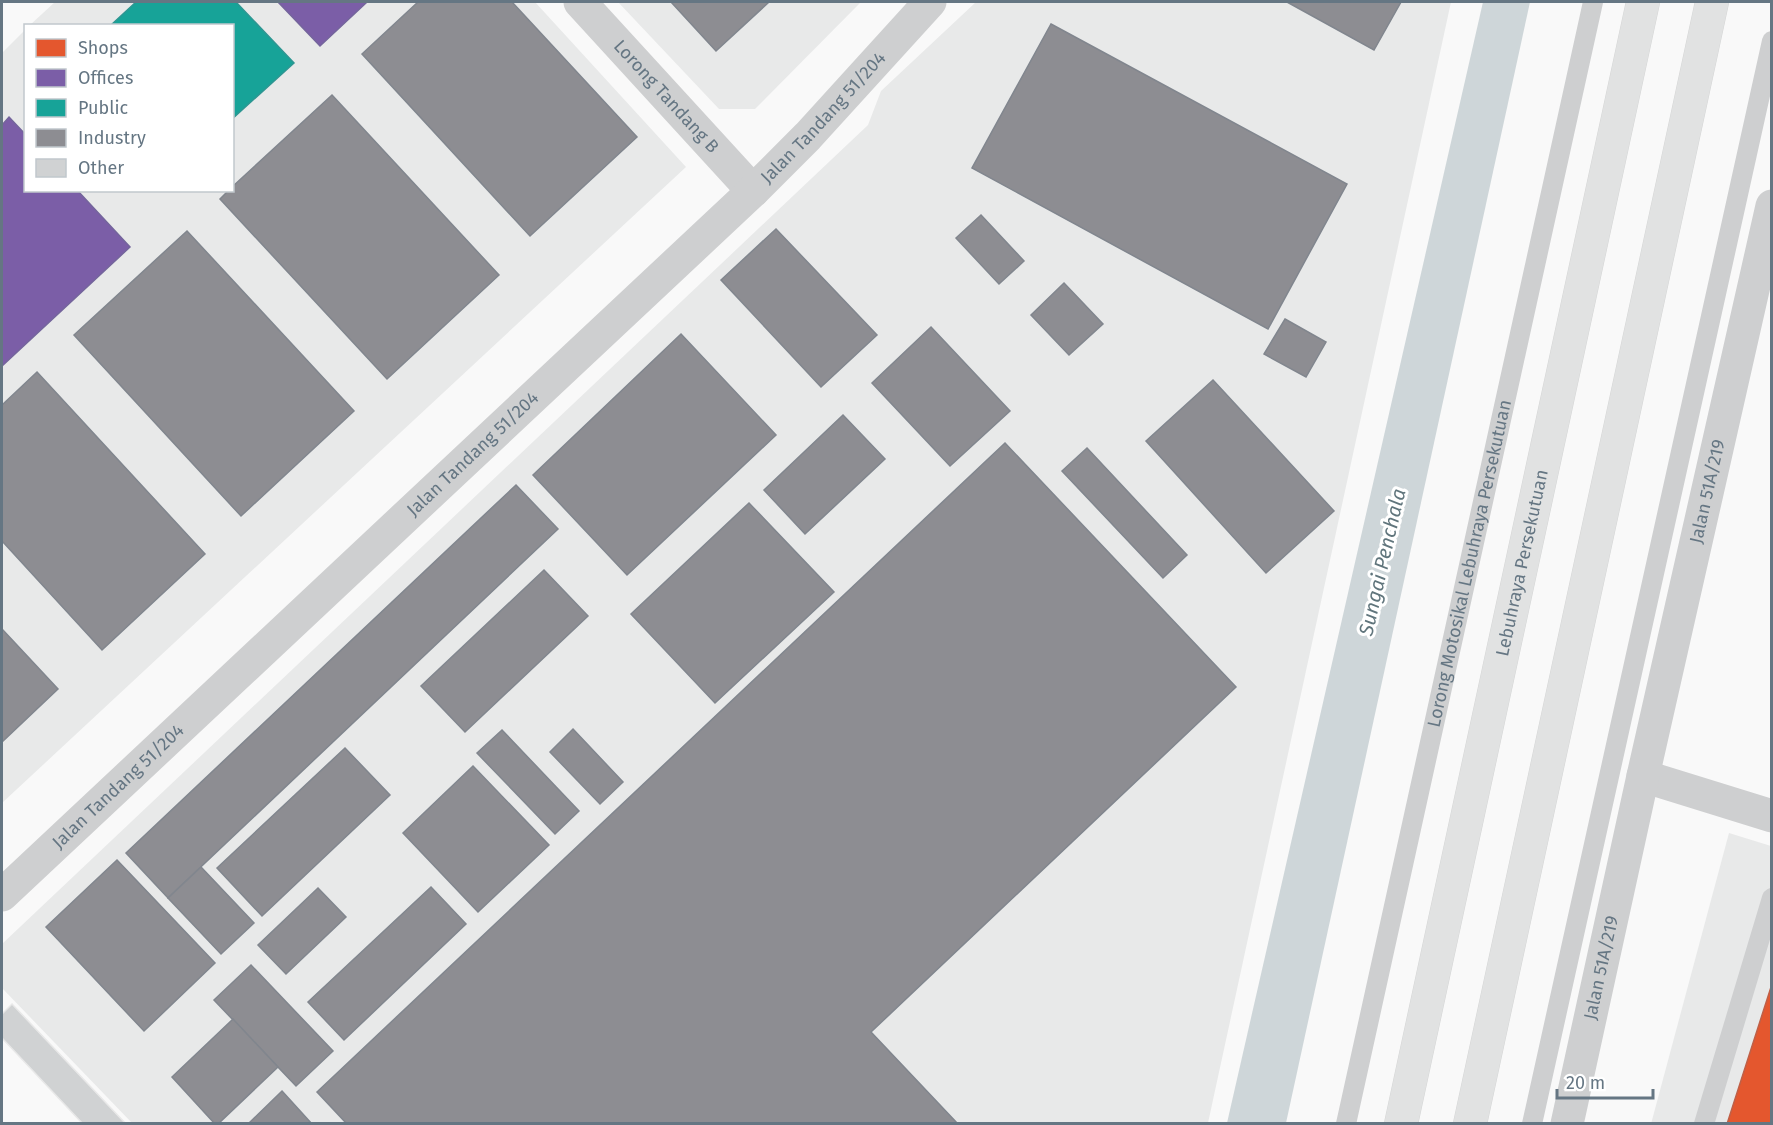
<svg xmlns="http://www.w3.org/2000/svg" width="1773" height="1125" font-family="'Fira Sans',sans-serif">
<style>
.built{fill:#e8e9e9}
.water{fill:#ced6d9}
.shops{fill:#e4572e;stroke:#be6048;stroke-width:1.5}
.offices{fill:#7b5ea7;stroke:#74659c;stroke-width:1.5}
.public{fill:#17a398;stroke:#2e9692;stroke-width:1.5}
.industry{fill:#8d8d92;stroke:#81868e;stroke-width:1.5}
.building{fill:#d0d2d3;stroke:#e8e8e8;stroke-width:1.5}
.lines{fill:none;stroke-linecap:round;stroke-linejoin:round}
.highway-casing{stroke:#d5d6d6;stroke-width:34}
.lane{stroke:#cecfd0;stroke-width:20}
.street{stroke:#cecfd0;stroke-width:33}
.highway{stroke:#e1e2e2;stroke-width:33}
.labels{text-anchor:middle;dominant-baseline:central;stroke-width:6;stroke-linejoin:round;paint-order:stroke}
.street-label{font-size:18px;fill:#657683;stroke:#fff}
.water-label{font-size:20px;font-style:italic;fill:#60757c;stroke:#fff}
</style>
<rect width="100%" height="100%" fill="#f9f9f9"/>
<!-- built -->
<g class="built">
<path d="M55 2H535L686 167 2 803V53L25 30 26 190H232V26L30 25Z"/>
<path d="M618 2H861L755 109H719Z"/>
<path d="M976 2H1451L1208 1123H132L2 988V944L868 125 881 91Z"/>
<path d="M1729 833 1771 846V1123L1651 1124Z"/>
</g>
<!-- water -->
<path class="water" d="M1483 2H1530L1286 1123H1227Z"/>
<!-- shops -->
<path class="shops" d="M1772 984V1124H1727Z"/>
<!-- offices -->
<g class="offices">
<path d="M278 2H367L320 46Z"/>
<path d="M9 117 26 135V190H77L130 247 2 366V125Z"/>
</g>
<!-- public -->
<path class="public" d="M136 2H236L294 63 232 119V26H110Z"/>
<!-- industry -->
<g class="industry">
<path d="M418 2H512L637 137 530 236 362 54Z"/>
<path d="M671 2H769L716 51Z"/>
<path d="M1287 2H1401L1374 50Z"/>
<path d="M1051 24 1347 184 1268 329 972 168Z"/>
<path d="M332 95 499 275 387 379 220 199 229 190H232V187Z"/>
<path d="M981 215 1024 261 999 284 956 238Z"/>
<path d="M776 229 877 335 821 387 721 280Z"/>
<path d="M187 231 354 411 241 516 74 335Z"/>
<path d="M1064 283 1103 324 1069 355 1031 315Z"/>
<path d="M1285 319 1326 342 1306 377 1264 354Z"/>
<path d="M931 327 1010 411 950 466 872 383Z"/>
<path d="M681 334 776 435 627 575 533 475Z"/>
<path d="M37 372 205 554 102 650 2 541V405Z"/>
<path d="M1213 380 1334 511 1266 573 1146 441Z"/>
<path d="M843 415 885 459 805 534 764 490Z"/>
<path d="M1005 443 1236 687 871 1032 958 1124H347L317 1092Z"/>
<path d="M1087 448 1187 555 1163 578 1062 471Z"/>
<path d="M516 485 558 529 168 898 126 853Z"/>
<path d="M749 503 834 592 715 703 631 614Z"/>
<path d="M544 570 588 616 465 732 421 686Z"/>
<path d="M2 629 58 689 2 742Z"/>
<path d="M573 729 623 782 600 804 550 752Z"/>
<path d="M502 730 579 811 555 834 477 753Z"/>
<path d="M345 748 390 795 262 916 217 868Z"/>
<path d="M473 766 549 845 478 912 403 833Z"/>
<path d="M117 860 215 963 144 1031 46 927Z"/>
<path d="M201 867 254 923 221 954 168 898Z"/>
<path d="M431 887 466 924 344 1040 308 1002Z"/>
<path d="M318 888 346 917 286 974 258 945Z"/>
<path d="M251 965 333 1051 296 1086 214 1000Z"/>
<path d="M233 1019 278 1067 218 1124H215L172 1077Z"/>
<path d="M282 1091 312 1124H248Z"/>
</g>
<!-- building -->
<path class="building" d="M12 1004 126 1124H83L2 1038V1014Z"/>
<g class="lines">
<!-- highway casing -->
<g class="highway-casing">
<g id="highway">
<path id="s5" d="M1401 1124 1643 2"/>
<path d="M1470 1124 1712 2"/>
</g>
</g>
<!-- lane -->
<g class="lane">
<path id="s1" d="M1346 1124 1593 2"/>
<path d="M1532 1124 1772 41"/>
<path d="M1704 1124 1772 898"/>
</g>
<!-- street -->
<g class="street">
<path id="s2" d="M580 2 753 191"/>
<path d="M1643 776 1772 816"/>
<path id="s3" d="M2 895 753 191 808 136 930 2"/>
<path id="s4" d="M1567 1124 1643 776 1772 206"/>
</g>
<!-- highway -->
<use href="#highway" class="highway"/>
</g>
<g class="labels">
<!-- street labels -->
<g class="street-label">
<text stroke="none"><textPath href="#s2" startOffset="128">Lorong Tandang B</textPath></text>
<text stroke="none"><textPath href="#s3" startOffset="1131">Jalan Tandang 51/204</textPath></text>
<text stroke="none"><textPath href="#s3" startOffset="645">Jalan Tandang 51/204</textPath></text>
<text stroke="none"><textPath href="#s4" startOffset="648">Jalan 51A/219</textPath></text>
<text stroke="none"><textPath href="#s1" startOffset="574">Lorong Motosikal Lebuhraya Persekutuan</textPath></text>
<text stroke="none"><textPath href="#s5" startOffset="574">Lebuhraya Persekutuan</textPath></text>
<text stroke="none"><textPath href="#s3" startOffset="159">Jalan Tandang 51/204</textPath></text>
<text stroke="none"><textPath href="#s4" startOffset="160">Jalan 51A/219</textPath></text>
</g>
<!-- water labels -->
<g class="water-label">
<text transform="translate(1382 562) rotate(-77)">Sungai Penchala</text>
</g>
</g>
<!-- border -->
<rect width="1773" height="1125" fill="none" stroke="#657683" stroke-width="6"/>
<!-- legend -->
<rect x="24" y="24" width="210" height="168" fill="#ffffff" stroke="#c1c8cd" stroke-width="1.5"/>
<rect x="36" y="39" width="30" height="18" fill="#e4572e" stroke="#c1c8cd" stroke-width="1.5"/>
<text x="78" y="54" font-size="18" fill="#657683">Shops</text>
<rect x="36" y="69" width="30" height="18" fill="#7b5ea7" stroke="#c1c8cd" stroke-width="1.5"/>
<text x="78" y="84" font-size="18" fill="#657683">Offices</text>
<rect x="36" y="99" width="30" height="18" fill="#17a398" stroke="#c1c8cd" stroke-width="1.5"/>
<text x="78" y="114" font-size="18" fill="#657683">Public</text>
<rect x="36" y="129" width="30" height="18" fill="#8d8d92" stroke="#c1c8cd" stroke-width="1.5"/>
<text x="78" y="144" font-size="18" fill="#657683">Industry</text>
<rect x="36" y="159" width="30" height="18" fill="#d0d2d3" stroke="#c1c8cd" stroke-width="1.5"/>
<text x="78" y="174" font-size="18" fill="#657683">Other</text>
<!-- scale -->
<path d="M1557 1089v9h96v-9" fill="none" stroke="#657683" stroke-width="3"/>
<text x="1566" y="1089" font-size="18" fill="#657683" stroke="#ffffff" stroke-width="4.5" paint-order="stroke">20 m</text>
</svg>
